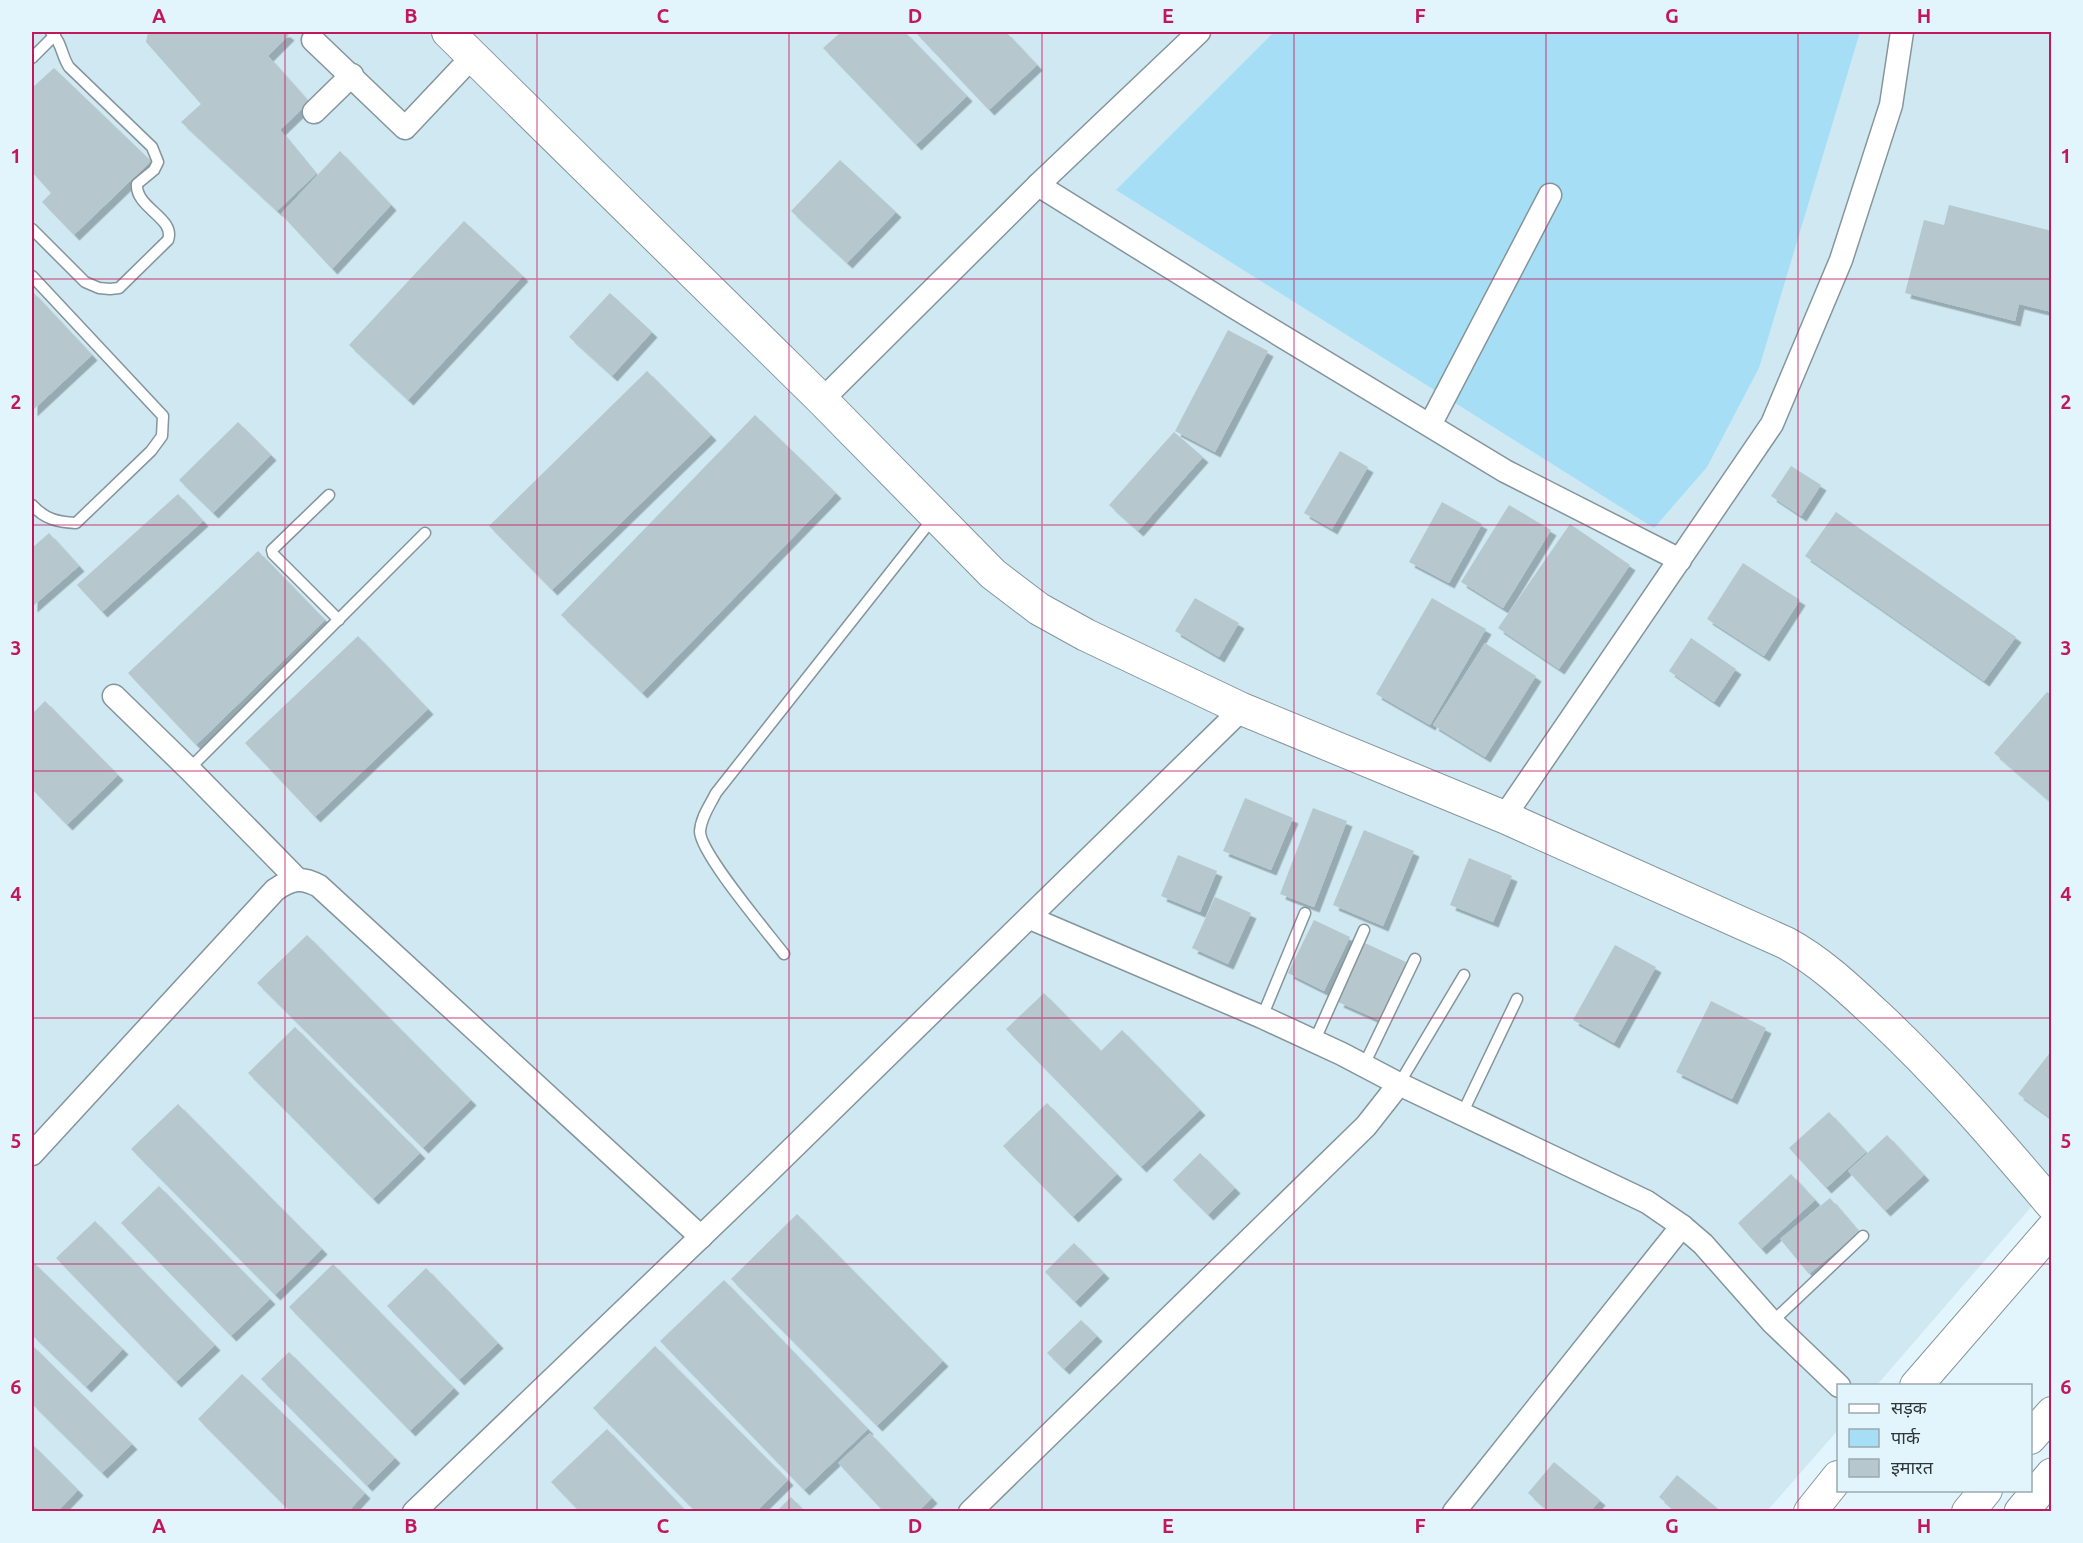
<svg xmlns="http://www.w3.org/2000/svg" width="2083" height="1543" font-family="Ubuntu,'Noto Sans Devanagari',sans-serif">
<style>
.built{fill:#cfe8f2}
.green{fill:#a6dff5}
.building{fill:#b6c8ce;filter:url(#shadow)}
.lines{fill:none;stroke-linecap:round;stroke-linejoin:round}
.lane-casing{stroke:#84959b;stroke-width:13}
.street-casing{stroke:#84959b;stroke-width:25}
.secondary-casing{stroke:#84959b;stroke-width:34}
.highway-casing{stroke:#84959b;stroke-width:35}
.lane{stroke:#fff;stroke-width:10}
.street{stroke:#fff;stroke-width:22}
.secondary{stroke:#fff;stroke-width:32}
.highway{stroke:#fff;stroke-width:33}
.grid{fill:none;stroke:#c2185b;stroke-width:1.5;stroke-opacity:0.55}
.neatline{fill:none;stroke:#c2185b;stroke-width:2}
.grid-label{font-size:20px;text-anchor:middle;font-weight:bold;fill:#c2185b}
</style>
<defs>
<filter id="shadow"><feDropShadow dx="5.5" dy="5.5" stdDeviation="0" flood-color="#0004"/></filter>
</defs>
<rect width="100%" height="100%" fill="#e3f5fc"/>
<!-- built -->
<path class="built" d="M32 32H2051V1184L1877 1385 1838 1386V1430L1767 1511H32Z"/>
<!-- green -->
<path class="green" d="M1274 32H1860L1759 368 1707 467 1654 528 1116 190Z"/>
<!-- building -->
<g class="building">
<path d="M148 32H285L289 35 268 56 309 102 280 130 316 174 277 211 181 122 201 104 146 42Z"/>
<path d="M841 32H905L967 96 916 145 823 48Z"/>
<path d="M915 32H1006L1037 65 989 110Z"/>
<path d="M54 68 151 161 74 235 42 202 51 193 32 172V88Z"/>
<path d="M340 151 391 205 332 269 281 214Z"/>
<path d="M840 160 896 212 847 263 791 211Z"/>
<path d="M1949 205 2052 231V312L2019 304 2015 321 1905 293 1924 220 1944 225Z"/>
<path d="M464 221 523 276 408 400 349 345Z"/>
<path d="M32 291 92 355 32 411Z"/>
<path d="M610 293 652 332 612 376 569 337Z"/>
<path d="M1228 330 1268 351 1215 452 1175 431Z"/>
<path d="M647 371 711 435 552 590 489 526Z"/>
<path d="M755 415 836 493 642 693 561 615Z"/>
<path d="M238 422 271 455 213 513 179 480Z"/>
<path d="M1174 432 1203 457 1138 531 1109 505Z"/>
<path d="M1340 451 1368 467 1332 529 1304 513Z"/>
<path d="M1791 466 1821 485 1801 516 1771 496Z"/>
<path d="M178 494 203 521 102 612 77 585Z"/>
<path d="M1442 502 1482 524 1449 583 1409 562Z"/>
<path d="M1509 505 1551 530 1503 608 1461 582Z"/>
<path d="M1836 512 2016 637 1984 681 1805 556Z"/>
<path d="M1570 524 1630 565 1559 669 1498 628Z"/>
<path d="M49 533 79 566 32 607V548Z"/>
<path d="M258 551 325 620 196 745 128 673Z"/>
<path d="M1743 563 1800 600 1764 656 1707 619Z"/>
<path d="M1195 598 1239 623 1219 657 1175 631Z"/>
<path d="M1432 598 1486 629 1430 725 1376 694Z"/>
<path d="M358 636 428 709 315 817 245 743Z"/>
<path d="M1691 638 1736 669 1714 702 1669 671Z"/>
<path d="M1485 643 1536 676 1485 757 1433 725Z"/>
<path d="M2047 692 2052 695V803L1994 753Z"/>
<path d="M45 701 118 775 67 825 32 789V714Z"/>
<path d="M1245 798 1293 818 1271 870 1223 851Z"/>
<path d="M1313 808 1347 821 1314 907 1280 894Z"/>
<path d="M1364 830 1414 851 1383 926 1333 905Z"/>
<path d="M1178 855 1217 871 1200 912 1161 896Z"/>
<path d="M1469 858 1512 876 1493 922 1450 905Z"/>
<path d="M1215 897 1251 913 1228 964 1192 948Z"/>
<path d="M1314 920 1350 937 1324 991 1288 973Z"/>
<path d="M307 935 471 1100 423 1148 257 983Z"/>
<path d="M1365 943 1406 962 1379 1020 1338 1002Z"/>
<path d="M1615 945 1656 967 1614 1043 1573 1020Z"/>
<path d="M1044 993 1101 1051 1122 1030 1200 1110 1141 1167 1006 1029Z"/>
<path d="M1711 1001 1766 1028 1732 1099 1676 1072Z"/>
<path d="M295 1027 420 1153 373 1199 248 1073Z"/>
<path d="M2052 1050V1119L2018 1094Z"/>
<path d="M1047 1103 1117 1174 1073 1217 1003 1146Z"/>
<path d="M178 1104 322 1249 275 1295 131 1149Z"/>
<path d="M1829 1112 1866 1152 1826 1188 1789 1148Z"/>
<path d="M1887 1135 1924 1175 1885 1211 1848 1171Z"/>
<path d="M1200 1153 1235 1188 1208 1215 1173 1180Z"/>
<path d="M1791 1174 1815 1200 1761 1249 1738 1223Z"/>
<path d="M159 1186 270 1299 231 1336 121 1223Z"/>
<path d="M1830 1198 1859 1232 1809 1274 1780 1239Z"/>
<path d="M797 1214 943 1361 877 1426 731 1279Z"/>
<path d="M95 1221 215 1345 176 1382 56 1258Z"/>
<path d="M1074 1243 1104 1273 1075 1302 1045 1272Z"/>
<path d="M32 1261 123 1349 86 1387 32 1335Z"/>
<path d="M333 1264 454 1388 410 1431 289 1307Z"/>
<path d="M426 1268 498 1343 459 1380 387 1306Z"/>
<path d="M724 1280 868 1429 804 1490 660 1341Z"/>
<path d="M1081 1320 1097 1336 1064 1369 1047 1353Z"/>
<path d="M32 1345 132 1444 102 1473 32 1404Z"/>
<path d="M655 1346 788 1480 756 1512H696L593 1408Z"/>
<path d="M289 1352 395 1458 367 1486 261 1379Z"/>
<path d="M242 1374 365 1493 348 1512H291L198 1419Z"/>
<path d="M607 1429 687 1512H580L551 1482Z"/>
<path d="M870 1433 932 1498 918 1512H884L838 1463Z"/>
<path d="M32 1444 78 1490 57 1512H32Z"/>
<path d="M1554 1462 1600 1500 1590 1512H1549L1528 1493Z"/>
<path d="M1677 1475 1722 1512H1677L1659 1497Z"/>
<path d="M791 1497 805 1512H776Z"/>
</g>
<g class="lines">
<!-- lane casing -->
<g class="lane-casing">
<g id="lane">
<path d="M32 58 55 35"/>
<path d="M32 229 85 282 99 288 110 289 119 288 168 240C176 218 135 208 137 184L154 170 158 162 152 147 69 67C61 55 62 42 51 32"/>
<path d="M32 276 163 416 162 436 151 451 76 523C57 522 45 519 32 505"/>
<path d="M329 495 272 550 273 554 339 620"/>
<path d="M189 769 425 533"/>
<path d="M784 954C768 933 699 852 700 831 701 817 710 805 716 793L934 517"/>
<path d="M1262 1017 1305 913"/>
<path d="M1314 1042 1364 930"/>
<path d="M1364 1065 1415 959"/>
<path d="M1399 1084 1464 975"/>
<path d="M1462 1114 1517 999"/>
<path d="M1772 1322 1863 1236"/>
</g>
</g>
<!-- street casing -->
<g class="street-casing">
<g id="street">
<path d="M313 40 405 128 473 56"/>
<path d="M314 112 352 75"/>
<path d="M1038 185 1234 307 1505 471 1680 560"/>
<path d="M822 400 1038 185 1199 32"/>
<path d="M1430 425 1550 195"/>
<path d="M114 696 189 769 296 878"/>
<path d="M1504 817 1772 424 1841 260 1891 105 1902 32"/>
<path d="M1030 918 1262 1017 1342 1054 1399 1084 1647 1202 1682 1226 1703 1244 1772 1322 1839 1386"/>
<path d="M32 1154 275 890C292 878 302 877 319 886L701 1237"/>
<path d="M414 1512 757 1183 1242 709"/>
<path d="M970 1512 1366 1126 1399 1084"/>
<path d="M1454 1512 1682 1226"/>
</g>
</g>
<!-- secondary casing -->
<g class="secondary-casing">
<g id="secondary">
<path d="M448 32 822 400 993 574 1039 609 1086 635 1242 709 1504 817 1786 943C1821 962 1849 989 1878 1016 1941 1075 1996 1139 2052 1205"/>
<path d="M1916 1386 2052 1229"/>
<path d="M2030 1438 2052 1413"/>
<path d="M1810 1512 1838 1477"/>
<path d="M1968 1512 1986 1490"/>
</g>
</g>
<!-- highway casing -->
<g class="highway-casing">
<path id="highway" d="M2021 1512 2052 1475"/>
</g>
<!-- lane -->
<use href="#lane" class="lane"/>
<!-- street -->
<use href="#street" class="street"/>
<!-- secondary -->
<use href="#secondary" class="secondary"/>
<!-- highway -->
<use href="#highway" class="highway"/>
</g>
<!-- grid -->
<path class="grid" d="M285 32V1512M537 32V1512M789 32V1512M1042 32V1512M1294 32V1512M1546 32V1512M1798 32V1512M32 279H2052M32 525H2052M32 771H2052M32 1018H2052M32 1264H2052"/>
<!-- border -->
<rect width="2083" height="1543" fill="none" stroke="#e3f5fc" stroke-width="66"/>
<!-- legend -->
<rect x="1837" y="1384" width="195" height="108" fill="#e3f5fc" stroke="#9ba9ae" stroke-width="1.5"/>
<rect x="1849" y="1404" width="30" height="9" fill="#ffffff" stroke="#9ba9ae" stroke-width="1.5"/>
<text x="1891" y="1414" font-size="18" fill="#2f3639">सड़क</text>
<rect x="1849" y="1429" width="30" height="18" fill="#a6dff5" stroke="#9ba9ae" stroke-width="1.5"/>
<text x="1891" y="1444" font-size="18" fill="#2f3639">पार्क</text>
<rect x="1849" y="1459" width="30" height="18" fill="#b6c8ce" stroke="#9ba9ae" stroke-width="1.5"/>
<text x="1891" y="1474" font-size="18" fill="#2f3639">इमारत</text>
<rect x="33" y="33" width="2017" height="1477" class="neatline"/>
<g class="grid-label">
<text x="159" y="23">A</text>
<text x="411" y="23">B</text>
<text x="663" y="23">C</text>
<text x="915" y="23">D</text>
<text x="1168" y="23">E</text>
<text x="1420" y="23">F</text>
<text x="1672" y="23">G</text>
<text x="1924" y="23">H</text>
<text x="16" y="163">1</text>
<text x="2066" y="163">1</text>
<text x="16" y="409">2</text>
<text x="2066" y="409">2</text>
<text x="16" y="655">3</text>
<text x="2066" y="655">3</text>
<text x="16" y="901">4</text>
<text x="2066" y="901">4</text>
<text x="16" y="1148">5</text>
<text x="2066" y="1148">5</text>
<text x="16" y="1394">6</text>
<text x="2066" y="1394">6</text>
<text x="159" y="1533">A</text>
<text x="411" y="1533">B</text>
<text x="663" y="1533">C</text>
<text x="915" y="1533">D</text>
<text x="1168" y="1533">E</text>
<text x="1420" y="1533">F</text>
<text x="1672" y="1533">G</text>
<text x="1924" y="1533">H</text>
</g>
</svg>
